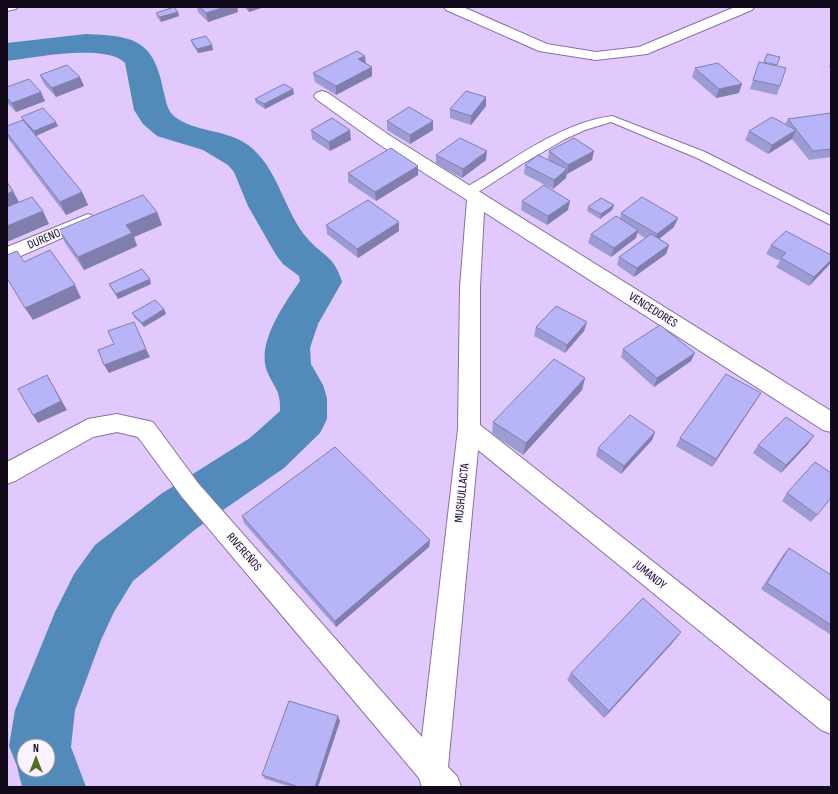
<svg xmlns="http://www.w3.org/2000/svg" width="838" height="794" font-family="'Sofia Sans Condensed',sans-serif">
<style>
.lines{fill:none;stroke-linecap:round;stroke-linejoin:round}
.river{fill:#528aba;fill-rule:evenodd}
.lane-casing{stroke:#8871a1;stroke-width:2}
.street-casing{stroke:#8871a1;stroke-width:2}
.lane{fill:#fff;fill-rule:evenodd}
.street{fill:#fff;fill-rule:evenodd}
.wall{fill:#9d9bd4}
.shaded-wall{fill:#807ead}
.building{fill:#b7b4f7;stroke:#807ead}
.labels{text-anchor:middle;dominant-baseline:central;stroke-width:3;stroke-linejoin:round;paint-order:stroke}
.street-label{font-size:12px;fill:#120a1b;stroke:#f8f3fe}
</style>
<rect width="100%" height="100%" fill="#e1c9fd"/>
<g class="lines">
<!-- river -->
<path class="river" d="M86 34C136 36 154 40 164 93 166 101 167 111 175 117 195 132 223 129 245 143 277 163 283 210 307 238 322 256 334 255 342 282L318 324 310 348 311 364 323 385 327 398V419L320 433 284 468 197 528 133 581 114 612 101 640 75 710 71 747 86 787H22L17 766 9 746 15 710 55 612 74 574 95 545 161 494 250 438 280 411C281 390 274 388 267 371 256 343 285 303 300 281L299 276 283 264 276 255 248 206 234 172 228 165 203 150 157 136 143 124 134 110 125 63C106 43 33 58 7 61V43ZM24 746H48V770H24Z"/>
<!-- lane casing -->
<g class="lane-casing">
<g id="lane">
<path d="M7 7H18L16 9 7 11Z"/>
<path d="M612 116 705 152 831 216V225L697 158 611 122 585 130 565 139 522 164 472 196H464L462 193C467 185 479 180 487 175 525 151 567 122 612 116Z"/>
</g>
</g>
<!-- street casing -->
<g class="street-casing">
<g id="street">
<path d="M444 7H463L547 44 596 52 639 47 735 7H754L752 10 647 54 596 60 539 51 446 10Z"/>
<path d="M322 91 328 93 392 137 831 411V432L823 430 484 212 480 287V425L831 702V734L821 730 478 450 448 767 457 776 461 787H422L419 778 182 497 138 437 117 432 93 437 15 481 7 484V462L88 419 117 414 153 422 198 483 422 737 458 429 460 287 467 200 380 145 316 99 314 96 316 93Z"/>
<path d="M88 214 94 216 97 220 94 224 7 262V247Z"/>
</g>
</g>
<!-- lane -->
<use href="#lane" class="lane"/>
<!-- street -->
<use href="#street" class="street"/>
</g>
<!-- wall -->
<g class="wall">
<path d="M197 7H237L238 12 208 22 198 12Z"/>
<path d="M244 7H264L249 12Z"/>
<path d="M178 12 179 16 161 22 157 17 156 13Z"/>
<path d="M191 40 212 45 213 50 198 53 192 44Z"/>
<path d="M759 62 777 66 780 86 777 95 750 89Z"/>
<path d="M831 62V69L829 67Z"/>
<path d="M366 64 372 76 336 95 315 82 313 73Z"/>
<path d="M695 68 739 93 716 98 692 77Z"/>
<path d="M40 75 84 86 56 97 44 84Z"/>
<path d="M7 87 45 101 16 112 7 103Z"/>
<path d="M294 94 265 109 256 103 255 99Z"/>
<path d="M486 97V106L471 125 450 118V109Z"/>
<path d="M831 113V157L809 160 792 139 768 154 745 140 749 131 785 124 788 119Z"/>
<path d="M21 117 58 126 36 135 82 192 88 205 66 215 10 141 7 136V126L23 120Z"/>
<path d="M387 121 433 130 410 144 387 130Z"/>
<path d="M311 130 351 140 330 151 312 139Z"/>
<path d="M549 151 592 160 567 174 566 178 553 189 524 174 525 165 548 159Z"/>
<path d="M436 155 486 160 462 178 436 164Z"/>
<path d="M348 173 418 175 376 201 348 182Z"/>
<path d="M522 201 568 210 547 225 521 210Z"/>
<path d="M614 205 612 210 600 219 587 211 588 207Z"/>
<path d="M157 212 162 225 134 237 137 246 84 270 65 243 59 230Z"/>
<path d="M621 213 674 227 659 239 669 245 666 254 634 277 617 265 619 257 645 238 637 233 636 238 611 257 588 243 591 234 620 218Z"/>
<path d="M399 222V231L358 258 327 234 326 225Z"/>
<path d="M771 245 831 255V262L829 265 809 286 776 267 780 261 766 254Z"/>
<path d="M109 284H151L118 299 111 288Z"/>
<path d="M132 313 166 314 144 327 134 317Z"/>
<path d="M587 322 584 331 565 353 534 336 536 327Z"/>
<path d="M623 349 691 361 654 387 621 357Z"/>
<path d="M585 378 582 390 523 455 492 434 493 422Z"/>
<path d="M761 393 712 467 676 446 680 438Z"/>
<path d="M655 432 652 440 621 474 596 456 598 448Z"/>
<path d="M808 444 781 473 753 453 758 445Z"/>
<path d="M787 493 817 515 811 522 782 501Z"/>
<path d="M242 516 430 540 429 547 336 627 244 523Z"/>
<path d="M789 548 831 575V635L761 589 783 555Z"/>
<path d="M675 640 604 718 567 680 571 673Z"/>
<path d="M340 721 318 787H291L265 779 262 775Z"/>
</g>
<!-- shaded-wall -->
<g class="shaded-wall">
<path d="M225 7H237L238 12 208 22 206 13Z"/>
<path d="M248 7H264L249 12Z"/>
<path d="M178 12 179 16 161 22 160 17Z"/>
<path d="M212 45 213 50 198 53 197 49Z"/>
<path d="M365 56 366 65 358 59Z"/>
<path d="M372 67V76L336 95V86Z"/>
<path d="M80 77 84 86 56 97 52 88Z"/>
<path d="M742 84 739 93 716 98 719 89Z"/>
<path d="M293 89 294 94 265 109 264 104Z"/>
<path d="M41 92 45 101 16 112 12 103Z"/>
<path d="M486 97V106L471 125V116Z"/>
<path d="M433 121V130L410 144V135Z"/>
<path d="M56 122 58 126 36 136 34 131Z"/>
<path d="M350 130 351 140 330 151 329 142Z"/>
<path d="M796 130 792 139 768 154 772 145Z"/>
<path d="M487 151 486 160 462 178 463 169Z"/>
<path d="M594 151 592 160 567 174 568 165Z"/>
<path d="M418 166V175L376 201 375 192Z"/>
<path d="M567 169 566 178 553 189 554 180Z"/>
<path d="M13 191 20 204 7 210V194Z"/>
<path d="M82 192 88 205 66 215 60 202Z"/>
<path d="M570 201 568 210 547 225 548 216Z"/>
<path d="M614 205 612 210 600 219 601 214Z"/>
<path d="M43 211 49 224 7 242V226Z"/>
<path d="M157 212 162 225 134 237 137 246 84 270 78 257 126 225Z"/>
<path d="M678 218 674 227 654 243 657 234Z"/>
<path d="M399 222V231L358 258 357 249Z"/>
<path d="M638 230 636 238 611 257 614 248Z"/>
<path d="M669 245 666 254 634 277 637 268Z"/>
<path d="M831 260V262L829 265 809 286 814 277Z"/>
<path d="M150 279 151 284 118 299 116 294Z"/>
<path d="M75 285 81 298 33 320 25 308Z"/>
<path d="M164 309 166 314 144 327 142 323Z"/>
<path d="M587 322 584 331 565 353 567 345Z"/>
<path d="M146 349 150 357 109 373 104 365Z"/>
<path d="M695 353 691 361 654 387 657 378Z"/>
<path d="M47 375 67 410 38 423 33 415Z"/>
<path d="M585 378 582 390 523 455 526 443Z"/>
<path d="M761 393 756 401 712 467 716 459Z"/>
<path d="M655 432 652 440 621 474 624 466Z"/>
<path d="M814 436 808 444 781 473 786 465Z"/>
<path d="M430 540 429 547 336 627 335 621Z"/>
<path d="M681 632 675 640 604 718 609 711Z"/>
<path d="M338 716 340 721 318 787H315Z"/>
</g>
<!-- building -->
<g class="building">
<path d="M174 7 178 12 160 17 156 13Z"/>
<path d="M200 7H225L206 13Z"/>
<path d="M206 36 212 45 197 49 191 40Z"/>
<path d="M357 51 365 56 358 59 372 67 336 86 313 73Z"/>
<path d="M767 54 780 57 777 65 764 62Z"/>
<path d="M759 62 786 68 780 86 753 80Z"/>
<path d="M718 63 742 84 719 89 695 68Z"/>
<path d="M67 65 80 77 52 88 40 75Z"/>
<path d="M29 79 41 92 12 103 7 98V87Z"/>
<path d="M284 84 293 89 264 104 255 99Z"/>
<path d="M466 91 486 97 471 116 450 109Z"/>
<path d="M409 107 433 121 410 135 387 121Z"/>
<path d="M43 108 56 122 34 131 21 117Z"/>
<path d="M831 113V149L813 151 788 119Z"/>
<path d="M772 117 796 130 772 145 749 131Z"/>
<path d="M332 118 350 130 329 142 311 130Z"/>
<path d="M23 120 82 192 60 202 7 133V126Z"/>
<path d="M460 138 487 151 463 169 436 155Z"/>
<path d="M574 138 594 151 568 165 549 151Z"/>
<path d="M391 148 418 166 375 192 348 173Z"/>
<path d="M538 155 567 169 554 180 525 165Z"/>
<path d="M7 182 13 191 7 194Z"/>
<path d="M544 185 570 201 548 216 522 201Z"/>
<path d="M143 195 157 212 126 225 132 233 78 257 59 230Z"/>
<path d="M32 197 43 211 7 226V207Z"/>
<path d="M642 197 678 218 657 234 621 213Z"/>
<path d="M601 198 614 205 601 214 588 207Z"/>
<path d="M368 200 399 222 357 249 326 225Z"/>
<path d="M616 216 638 230 614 248 591 234Z"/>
<path d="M786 231 831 255V260L814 277 781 258 786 253 771 245Z"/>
<path d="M651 234 669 245 637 268 619 257Z"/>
<path d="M50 250 75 285 25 308 7 278V255L17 251 24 262Z"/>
<path d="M142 269 150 279 116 294 109 284Z"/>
<path d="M155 300 164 309 142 323 132 313Z"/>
<path d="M556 306 587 322 567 345 536 327Z"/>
<path d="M134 322 146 349 104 365 98 350 114 344 108 331Z"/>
<path d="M660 325 695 353 657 378 623 349Z"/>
<path d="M554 359 585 378 526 443 493 422Z"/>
<path d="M726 374 761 393 716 459 680 438Z"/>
<path d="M47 375 61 401 33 415 18 389Z"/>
<path d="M630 415 655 432 624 466 598 448Z"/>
<path d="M786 417 814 436 786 465 758 445Z"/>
<path d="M335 447 430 540 335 621 242 516Z"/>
<path d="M815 462 831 473V498L817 515 787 493Z"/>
<path d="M789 548 831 575V625L767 583Z"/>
<path d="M643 598 681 632 609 711 571 673Z"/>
<path d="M289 701 338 716 315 787H299L262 775Z"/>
</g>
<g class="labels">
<!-- street labels -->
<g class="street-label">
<text transform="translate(44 239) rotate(-23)">DURENO</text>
<text transform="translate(653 310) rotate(32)">VENCEDORES</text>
<text transform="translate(462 493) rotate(-84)">MUSHULLACTA</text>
<text transform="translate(244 552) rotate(49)">RIVEREÑOS</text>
<text transform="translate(650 575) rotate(39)">JUMANDY</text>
</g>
</g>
<!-- border -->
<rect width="838" height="794" fill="none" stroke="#120a1b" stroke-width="16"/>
<!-- north arrow -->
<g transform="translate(36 758)"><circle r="19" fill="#f8f3fe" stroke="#9c96a3"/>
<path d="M0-3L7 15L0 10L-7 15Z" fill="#536d1f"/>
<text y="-6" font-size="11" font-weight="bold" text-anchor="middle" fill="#120a1b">N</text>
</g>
</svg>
